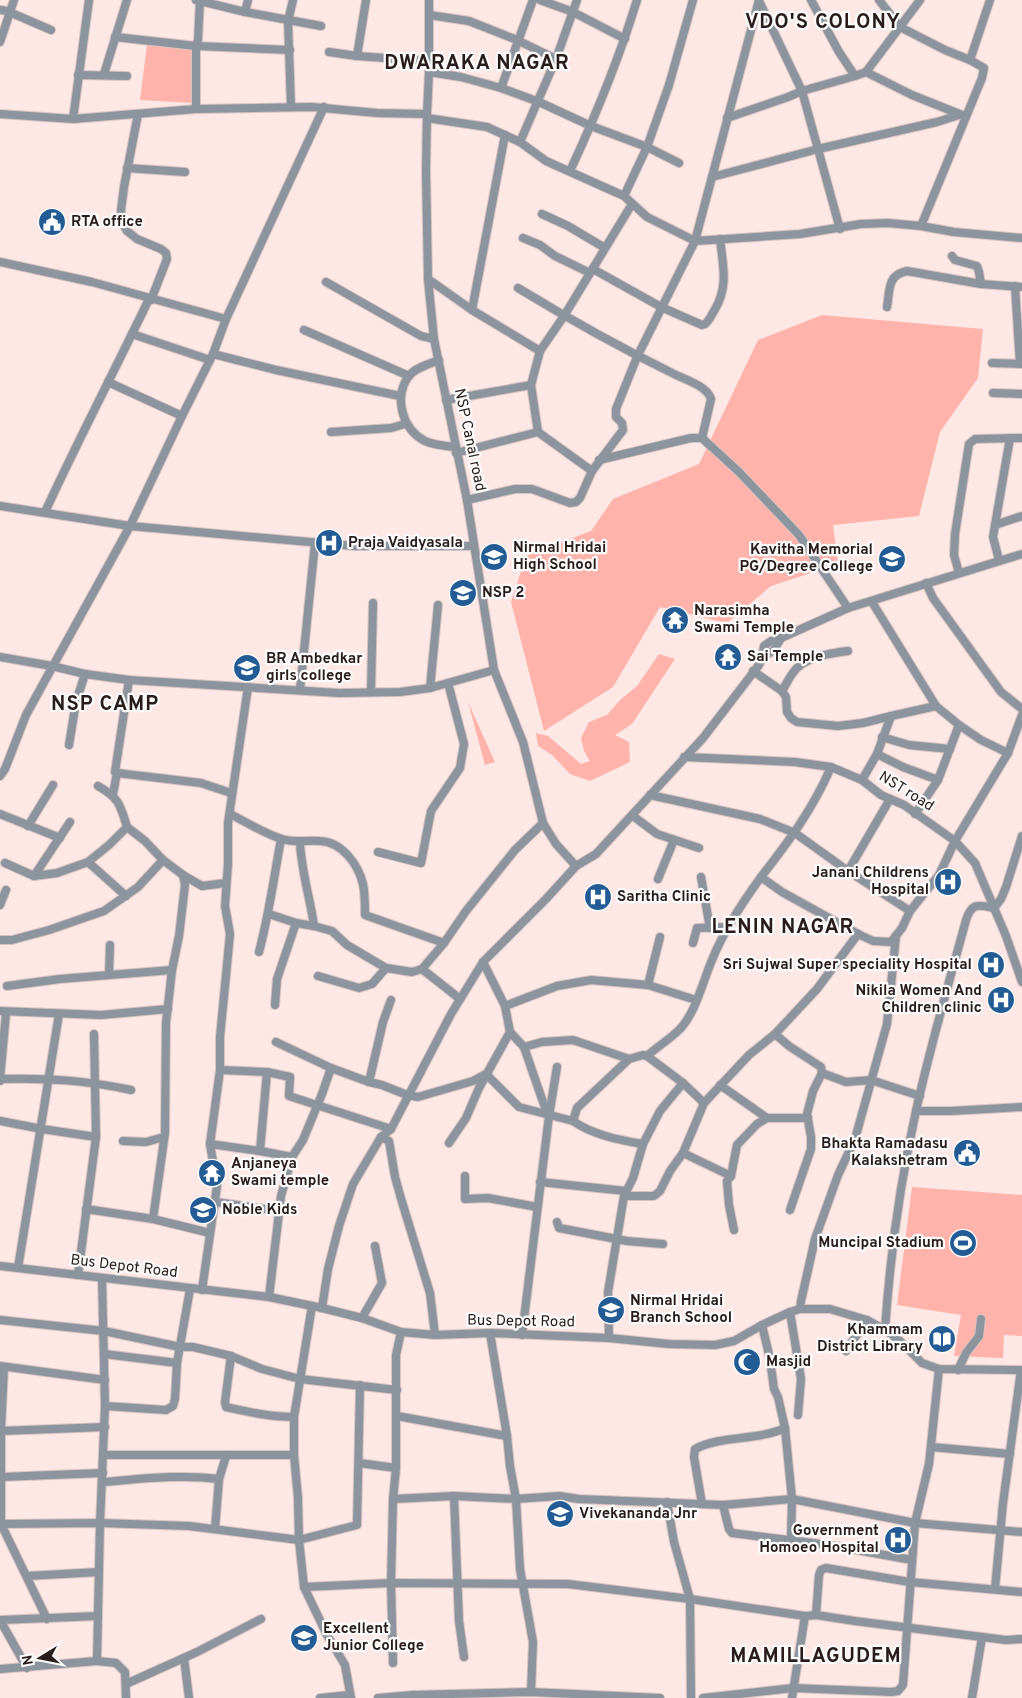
<svg xmlns="http://www.w3.org/2000/svg" width="1022" height="1698" font-family="Overpass,sans-serif">
<style>
.green{fill:#ffb3ab}
.lines{fill:none;stroke-linecap:round;stroke-linejoin:round}
.minor-casing{stroke:#d7c3c2;stroke-width:10}
.minor{stroke:#8c949d;stroke-width:8}
.labels{text-anchor:middle;dominant-baseline:central;stroke-width:4.5;stroke-linejoin:round;paint-order:stroke}
.poi-label{font-size:15px;font-weight:bold;fill:#291d1c;stroke:#fbfbfb;text-anchor:start}
.street-label{font-size:15px;fill:#291d1c;stroke:#fbfbfb}
.district-label{font-size:20px;font-weight:bold;letter-spacing:1px;fill:#291d1c;stroke:#fbfbfb}
</style>
<rect width="100%" height="100%" fill="#fde8e6"/>
<!-- green -->
<g class="green">
<path d="M147 44 193 50V103L140 100Z"/>
<path d="M822 315 983 329 978 378 940 432 919 516 833 525 838 564 771 586 727 623 660 607 613 687 544 731 511 602 526 556 591 531 613 499 699 464 758 340Z"/>
<path d="M659 654 675 659 632 724 615 735 629 742 630 762 590 781 570 774 552 755 538 746 536 733 548 736 581 764 590 761 584 751 581 738 589 722 607 715 620 700 637 686Z"/>
<path d="M468 702 495 762 485 765Z"/>
<path d="M912 1187 1022 1195V1336L1004 1335 1003 1358 954 1356 961 1315 897 1305Z"/>
</g>
<g class="lines">
<!-- minor casing -->
<g class="minor-casing">
<g id="minor">
<path d="M196 0 245 12 321 26"/>
<path d="M429 0V72L427 114 426 170 428 279 434 339 467 500 494 670 523 742 543 823 556 844 576 866"/>
<path d="M540 0 573 12 625 39"/>
<path d="M811 0 839 52 855 76 866 72 912 95 962 115"/>
<path d="M879 0 900 27 945 50 970 60 984 68 982 78 921 226"/>
<path d="M759 1 802 91 840 229"/>
<path d="M0 10 7 11 51 30"/>
<path d="M245 12 248 0"/>
<path d="M429 15 469 21 517 40 556 59"/>
<path d="M115 37 196 46 290 50"/>
<path d="M0 42 14 0"/>
<path d="M329 52 357 56 428 61"/>
<path d="M357 56 366 0"/>
<path d="M970 60 990 0"/>
<path d="M429 72 461 77 501 88 539 102 591 126 647 147 679 163"/>
<path d="M866 72 920 0"/>
<path d="M104 74 127 0"/>
<path d="M78 75 127 76"/>
<path d="M501 88 533 0"/>
<path d="M291 107 288 21 293 0"/>
<path d="M196 109V46L198 40 200 0"/>
<path d="M0 114 73 119 196 109 312 107 377 113 427 114"/>
<path d="M138 114 124 187 121 210 122 222 127 231 137 239 161 249 166 253 167 259 151 300"/>
<path d="M427 118 487 127 520 142 546 161 624 196 647 217 695 241 800 234 861 224 888 223 921 226 954 232 1022 238"/>
<path d="M727 118 788 97 802 91 855 76"/>
<path d="M73 119 89 0"/>
<path d="M520 142 556 59 577 0"/>
<path d="M127 168 185 172"/>
<path d="M570 171C596 115 619 59 637 0"/>
<path d="M712 177 818 149 937 122 959 115"/>
<path d="M624 196 647 147 669 85 693 0"/>
<path d="M542 214 568 226 605 248"/>
<path d="M523 238 540 245 555 256 590 273"/>
<path d="M952 256 955 260 977 266 979 272 981 284"/>
<path d="M0 262 92 282 226 319 213 354 182 416 130 526 354 546H474"/>
<path d="M593 269 661 307 702 325 705 324C709 321 711 316 714 311 729 287 723 266 720 239"/>
<path d="M428 279 472 310 540 351"/>
<path d="M326 282 421 336 434 339"/>
<path d="M1015 286 1020 364"/>
<path d="M518 288C569 319 621 348 674 374 686 380 707 386 711 399L702 438"/>
<path d="M887 307C890 290 887 275 907 271L981 284 1022 287"/>
<path d="M472 310 505 135"/>
<path d="M226 319 324 107"/>
<path d="M304 330 409 376"/>
<path d="M132 334 210 360"/>
<path d="M213 354 276 370 400 396"/>
<path d="M439 360C429 364 414 368 408 377 394 398 402 429 425 441 434 445 445 446 455 447"/>
<path d="M992 363 1022 364"/>
<path d="M108 382 182 416"/>
<path d="M531 385 538 432"/>
<path d="M993 393 1022 394"/>
<path d="M446 400 531 385 540 351 564 316 632 204"/>
<path d="M331 432 391 428 405 424"/>
<path d="M456 453 538 432 592 471"/>
<path d="M599 460 691 438H702L739 472 799 535 848 608"/>
<path d="M467 500 515 489H532L570 503 576 502 580 498 592 471 623 430 622 423 616 417V409L637 357 695 241 759 0"/>
<path d="M0 506 130 526 26 715 5 769 0 776"/>
<path d="M45 512C78 440 115 370 149 299"/>
<path d="M995 525 1022 516"/>
<path d="M999 560 993 537 1010 438"/>
<path d="M959 573 954 555 955 534 969 444 975 439 1022 438"/>
<path d="M926 583 933 598 1001 692 1022 709"/>
<path d="M872 602 936 706 959 725 981 740 1008 753"/>
<path d="M0 657 52 666 85 674 129 680 339 693 400 692 430 688 494 670"/>
<path d="M762 658 774 650 781 638"/>
<path d="M753 671 782 691 786 697 787 712 791 718 797 722 838 726 863 723 891 716"/>
<path d="M430 688 438 605"/>
<path d="M300 690 315 543"/>
<path d="M371 691 373 603"/>
<path d="M782 691C787 683 791 673 798 667 811 656 832 653 848 651"/>
<path d="M882 737 909 745 950 749"/>
<path d="M69 745 76 702 85 674"/>
<path d="M877 754 903 767 938 780"/>
<path d="M684 757 795 762 831 767 862 780 881 795 904 805 955 841 975 863 1006 936 1022 982"/>
<path d="M117 773 201 783 231 793"/>
<path d="M862 780 877 754 891 716 936 706"/>
<path d="M113 794 117 773 115 772 129 680"/>
<path d="M650 795 760 819 795 833 848 871 910 911"/>
<path d="M0 814 60 838"/>
<path d="M230 814C246 822 265 834 282 839 294 843 307 840 320 841 342 842 358 864 363 884 365 894 365 905 365 915L444 943"/>
<path d="M915 814 938 780 959 725"/>
<path d="M633 816 657 834 699 848"/>
<path d="M28 826 53 785"/>
<path d="M127 827 145 841 163 860"/>
<path d="M300 842C301 870 310 897 314 926"/>
<path d="M378 852 421 863 431 811 460 768 464 744 448 683"/>
<path d="M88 862 126 896"/>
<path d="M5 863 34 876 57 873 88 862 109 845 127 827C120 804 119 798 98 786"/>
<path d="M848 871 890 799"/>
<path d="M183 875 202 886 226 883"/>
<path d="M34 876 70 822"/>
<path d="M701 877 710 928"/>
<path d="M761 877C789 841 813 809 831 767"/>
<path d="M658 879 674 840"/>
<path d="M0 905 6 890"/>
<path d="M269 914 296 923 277 979 275 1005"/>
<path d="M296 923 314 926 332 931 347 945 386 968"/>
<path d="M0 940H12L49 930 104 911 138 887 163 860 183 875 185 885 179 936 172 970 166 1023 165 1133 153 1219"/>
<path d="M693 943 697 928 729 927"/>
<path d="M259 952C269 915 274 877 281 839"/>
<path d="M483 962 505 1006 510 1032 524 1047 543 1102 549 1116 522 1335"/>
<path d="M422 969 460 999"/>
<path d="M109 974 110 945"/>
<path d="M318 976 359 988 372 984 386 968 412 972 422 969 444 943 466 911 515 850 543 823"/>
<path d="M648 985 660 937"/>
<path d="M7 986 60 979 172 970"/>
<path d="M505 1006 557 986 591 980 648 985 696 1000"/>
<path d="M0 1011 101 1015 168 1009"/>
<path d="M775 1034 789 1046 821 1067 822 1073 813 1091 807 1114 811 1137V1149L790 1210"/>
<path d="M276 1042 331 1068 369 1082 382 1085 407 1095 418 1097 473 1081 486 1074 519 1107 573 1121 577 1108 629 1059 643 1055 647 1056 683 1083 704 1103"/>
<path d="M524 1047 542 1042 573 1040 629 1059"/>
<path d="M647 1056C657 1047 670 1039 680 1029 696 1012 703 981 712 960 724 930 742 903 761 877L782 892 858 934 873 941 891 942 902 928 910 911 939 875 955 841 1008 753 1022 715"/>
<path d="M220 1070 267 1072 290 1077 289 1096 391 1129"/>
<path d="M822 1073 846 1082 871 1080 920 1096"/>
<path d="M0 1079 6 1013"/>
<path d="M0 1081V1079C47 1078 84 1080 131 1090"/>
<path d="M369 1082 383 1022 391 1000"/>
<path d="M720 1085 767 1118H808"/>
<path d="M916 1111H951L1022 1107"/>
<path d="M549 1116 557 1067"/>
<path d="M0 1121 42 1129 96 1137"/>
<path d="M573 1121C593 1135 619 1140 643 1144"/>
<path d="M381 1137 389 1141 395 1177 402 1202 430 1293 435 1335"/>
<path d="M123 1141 146 1142 164 1137"/>
<path d="M449 1143 466 1118 479 1088 510 1032"/>
<path d="M210 1144 260 1151 292 1157"/>
<path d="M260 1151 267 1072"/>
<path d="M683 1153 731 1176"/>
<path d="M465 1176V1199L488 1198 537 1207"/>
<path d="M540 1182 626 1191"/>
<path d="M624 1196H654L660 1191 670 1171 683 1153 704 1103 749 1055 775 1034 817 989 858 934"/>
<path d="M216 1202 279 1211"/>
<path d="M86 1209 153 1219 210 1233"/>
<path d="M557 1222 559 1228 627 1241 663 1244"/>
<path d="M734 1230 729 1205 727 1181 731 1176 737 1145 757 1124 767 1118"/>
<path d="M0 1266 269 1297 322 1308 362 1318 401 1332 435 1335 490 1333 609 1338 669 1344 715 1345 734 1341 762 1325 790 1312 800 1309H830L867 1320 885 1330 900 1341 922 1363 939 1369 1022 1370"/>
<path d="M18 1268 59 1014"/>
<path d="M78 1275 96 1137 94 1034"/>
<path d="M102 1278 105 1406 100 1523 97 1661 116 1663 125 1672 126 1698"/>
<path d="M202 1290 217 1186 210 1144 220 1070V1037L230 934 225 906 228 864V823L248 687"/>
<path d="M269 1297 281 1196 292 1157 303 1140 322 1094 331 1068"/>
<path d="M312 1306 294 1417V1455L298 1498 299 1540 304 1587 327 1635 345 1665 351 1698"/>
<path d="M322 1308 328 1269 339 1226 353 1184 381 1137 391 1129 451 1014 483 962 546 899 576 866 596 854 703 738 759 665 762 658 764 646 771 641 781 638 848 608 1022 554"/>
<path d="M800 1309 801 1301 815 1239 838 1175 855 1139 887 1024 896 936"/>
<path d="M790 1312 801 1379 798 1415"/>
<path d="M362 1318 382 1283 375 1246"/>
<path d="M0 1320 104 1331 180 1347H193L231 1356 225 1402 226 1407C249 1412 270 1417 294 1417"/>
<path d="M762 1325 770 1359 774 1389 778 1397 785 1428 792 1499 791 1540"/>
<path d="M885 1330C890 1256 900 1183 916 1111 930 1047 949 983 966 920 972 902 978 905 994 908L1001 899 1006 887 1022 836"/>
<path d="M490 1333 507 1436 510 1466 516 1499 520 1569 533 1642 531 1692"/>
<path d="M609 1338 608 1292 624 1196 633 1178 643 1144 660 1111 683 1083"/>
<path d="M846 1351C852 1340 861 1331 867 1320"/>
<path d="M104 1354 177 1363"/>
<path d="M231 1356 262 1369 300 1379 397 1390"/>
<path d="M0 1366 105 1380"/>
<path d="M4 1367 1 1431V1524L47 1619"/>
<path d="M958 1370 966 1353 979 1336 981 1319"/>
<path d="M105 1406 166 1410 173 1406 175 1399 177 1363 190 1289"/>
<path d="M397 1416 507 1436"/>
<path d="M0 1431 105 1427"/>
<path d="M931 1447 1010 1454"/>
<path d="M104 1455H294"/>
<path d="M359 1463 396 1468"/>
<path d="M1 1477 103 1473"/>
<path d="M103 1482C141 1479 181 1474 219 1479"/>
<path d="M454 1496 459 1621 464 1657"/>
<path d="M393 1499 454 1496 516 1499 559 1496 579 1499 723 1505 729 1529 732 1533 829 1545 912 1560"/>
<path d="M667 1502 674 1542 690 1599 691 1698"/>
<path d="M702 1504 694 1457 695 1449C722 1435 757 1441 785 1428"/>
<path d="M723 1505 792 1499 915 1523 1022 1532"/>
<path d="M0 1524 100 1523 189 1526 299 1540 357 1525 360 1385"/>
<path d="M215 1529 219 1479 226 1456"/>
<path d="M27 1576 99 1572"/>
<path d="M304 1587 391 1583 568 1584 690 1599 805 1616 816 1615 855 1621 1006 1640 1022 1639"/>
<path d="M995 1589 1003 1503 1021 1370"/>
<path d="M816 1615 819 1575 821 1570 826 1568 910 1582 1022 1592"/>
<path d="M184 1658 189 1698"/>
<path d="M393 1663 391 1583 393 1499 396 1468V1355L401 1332"/>
<path d="M27 1668 0 1620 98 1616"/>
<path d="M0 1669 97 1661"/>
<path d="M126 1684 197 1652 261 1619"/>
<path d="M320 1698 350 1695"/>
<path d="M378 1698 413 1695 531 1692 660 1698"/>
<path d="M703 1698 793 1688 892 1692 898 1691 903 1685 915 1523 929 1464 939 1369"/>
<path d="M792 1698 805 1616"/>
<path d="M972 1698 982 1637"/>
</g>
</g>
<!-- minor -->
<use href="#minor" class="minor"/>
</g>
<!-- icons -->
<defs>
<g id="civic-disc" transform="scale(1.4375)"><circle r="9.5" fill="#235c94" stroke="#fbfbfb"/><path d="M-.6-6.5H3V-4.5H.6V-3L4-1V1h2V6H-6V1h2V-1L-.6-3ZM-1.2 2.5V6h2.4V2.5Z" fill="#fff"/></g>
<g id="hospital-disc" transform="scale(1.4375)"><circle r="9.5" fill="#235c94" stroke="#fbfbfb"/><path d="M-5-5h3v3.5h4V-5h3V5h-3V1.5h-4V5h-3Z" fill="#fff"/></g>
<g id="school-disc" transform="scale(1.4375)"><circle r="9.5" fill="#235c94" stroke="#fbfbfb"/><path d="M0-5L7-2L0 1L-7-2ZM-4 1L0 2.5L4 1V4Q0 6-4 4Z" fill="#fff"/></g>
<g id="university-disc" transform="scale(1.4375)"><circle r="9.5" fill="#235c94" stroke="#fbfbfb"/><path d="M0-5L7-2L0 1L-7-2ZM-4 1L0 2.5L4 1V4Q0 6-4 4Z" fill="#fff"/></g>
<g id="temple-disc" transform="scale(1.4375)"><circle r="9.5" fill="#235c94" stroke="#fbfbfb"/><path d="M0-6L5-2H3V0L6.5 2.5H4V6H1.5V3h-3V6H-4V2.5H-6.5L-3 0V-2H-5Z" fill="#fff"/></g>
<g id="stadium-disc" transform="scale(1.4375)"><circle r="9.5" fill="#235c94" stroke="#fbfbfb"/><path d="M0-5a6.5 5 0 1 0 0 10a6.5 5 0 1 0 0-10ZM-3.5-1.8h7v3.6h-7Z" fill="#fff"/></g>
<g id="library-disc" transform="scale(1.4375)"><circle r="9.5" fill="#235c94" stroke="#fbfbfb"/><path d="M-6-4Q-3-5.5-.7-3.5V5Q-3 3-6 4ZM6-4Q3-5.5 .7-3.5V5Q3 3 6 4Z" fill="#fff"/></g>
<g id="mosque-disc" transform="scale(1.4375)"><circle r="9.5" fill="#235c94" stroke="#fbfbfb"/><path d="M3.5-4.9A6 6 0 1 0 3.5 4.9A5 5 0 1 1 3.5-4.9Z" fill="#fff"/></g>
</defs>
<g fill-rule="evenodd">
<use href="#civic-disc" x="52" y="222"/>
<use href="#hospital-disc" x="329" y="543"/>
<use href="#school-disc" x="494" y="557"/>
<use href="#university-disc" x="892" y="559"/>
<use href="#school-disc" x="463" y="593"/>
<use href="#temple-disc" x="675" y="620"/>
<use href="#temple-disc" x="728" y="657"/>
<use href="#university-disc" x="247" y="668"/>
<use href="#hospital-disc" x="948" y="882"/>
<use href="#hospital-disc" x="598" y="897"/>
<use href="#hospital-disc" x="991" y="965"/>
<use href="#hospital-disc" x="1001" y="1000"/>
<use href="#civic-disc" x="967" y="1153"/>
<use href="#temple-disc" x="212" y="1173"/>
<use href="#school-disc" x="203" y="1210"/>
<use href="#stadium-disc" x="963" y="1243"/>
<use href="#school-disc" x="611" y="1310"/>
<use href="#library-disc" x="942" y="1339"/>
<use href="#mosque-disc" x="747" y="1362"/>
<use href="#university-disc" x="560" y="1514"/>
<use href="#hospital-disc" x="898" y="1540"/>
<use href="#university-disc" x="304" y="1638"/>
</g>
<g class="labels">
<!-- poi labels -->
<g class="poi-label">
<text x="71" y="222">RTA office</text>
<text x="348" y="543">Praja Vaidyasala</text>
<text x="513" y="548">Nirmal Hridai<tspan x="513" dy="17">High School</tspan></text>
<text x="873" y="550" text-anchor="end">Kavitha Memorial<tspan x="873" dy="17">PG/Degree College</tspan></text>
<text x="482" y="593">NSP 2</text>
<text x="694" y="611">Narasimha<tspan x="694" dy="17">Swami Temple</tspan></text>
<text x="747" y="657">Sai Temple</text>
<text x="266" y="659">BR Ambedkar<tspan x="266" dy="17">girls college</tspan></text>
<text x="929" y="873" text-anchor="end">Janani Childrens<tspan x="929" dy="17">Hospital</tspan></text>
<text x="617" y="897">Saritha Clinic</text>
<text x="972" y="965" text-anchor="end">Sri Sujwal Super speciality Hospital</text>
<text x="982" y="991" text-anchor="end">Nikila Women And<tspan x="982" dy="17">Children clinic</tspan></text>
<text x="948" y="1144" text-anchor="end">Bhakta Ramadasu<tspan x="948" dy="17">Kalakshetram</tspan></text>
<text x="231" y="1164">Anjaneya<tspan x="231" dy="17">Swami temple</tspan></text>
<text x="222" y="1210">Noble Kids</text>
<text x="944" y="1243" text-anchor="end">Muncipal Stadium</text>
<text x="630" y="1301">Nirmal Hridai<tspan x="630" dy="17">Branch School</tspan></text>
<text x="923" y="1330" text-anchor="end">Khammam<tspan x="923" dy="17">District Library</tspan></text>
<text x="766" y="1362">Masjid</text>
<text x="579" y="1514">Vivekananda Jnr</text>
<text x="879" y="1531" text-anchor="end">Government<tspan x="879" dy="17">Homoeo Hospital</tspan></text>
<text x="323" y="1629">Excellent<tspan x="323" dy="17">Junior College</tspan></text>
</g>
<!-- street labels -->
<g class="street-label">
<text transform="translate(469 440) rotate(78)">NSP Canal road</text>
<text transform="translate(906 792) rotate(32)">NST road</text>
<text transform="translate(124 1267) rotate(7)">Bus Depot Road</text>
<text transform="translate(521 1322) rotate(1)">Bus Depot Road</text>
</g>
<!-- district labels -->
<g class="district-label">
<text x="823" y="23">VDO'S COLONY</text>
<text x="477" y="64">DWARAKA NAGAR</text>
<text x="105" y="705">NSP CAMP</text>
<text x="783" y="928">LENIN NAGAR</text>
<text x="816" y="1657">MAMILLAGUDEM</text>
</g>
</g>
<!-- north arrow -->
<g transform="translate(40 1658) rotate(260)" stroke="#fbfbfb" stroke-width="4" paint-order="stroke">
<path d="M0-4L9 19L0 12L-9 19Z" fill="#291d1c"/>
<text y="-8" font-size="14" font-weight="bold" text-anchor="middle" fill="#291d1c">N</text>
</g>
</svg>
